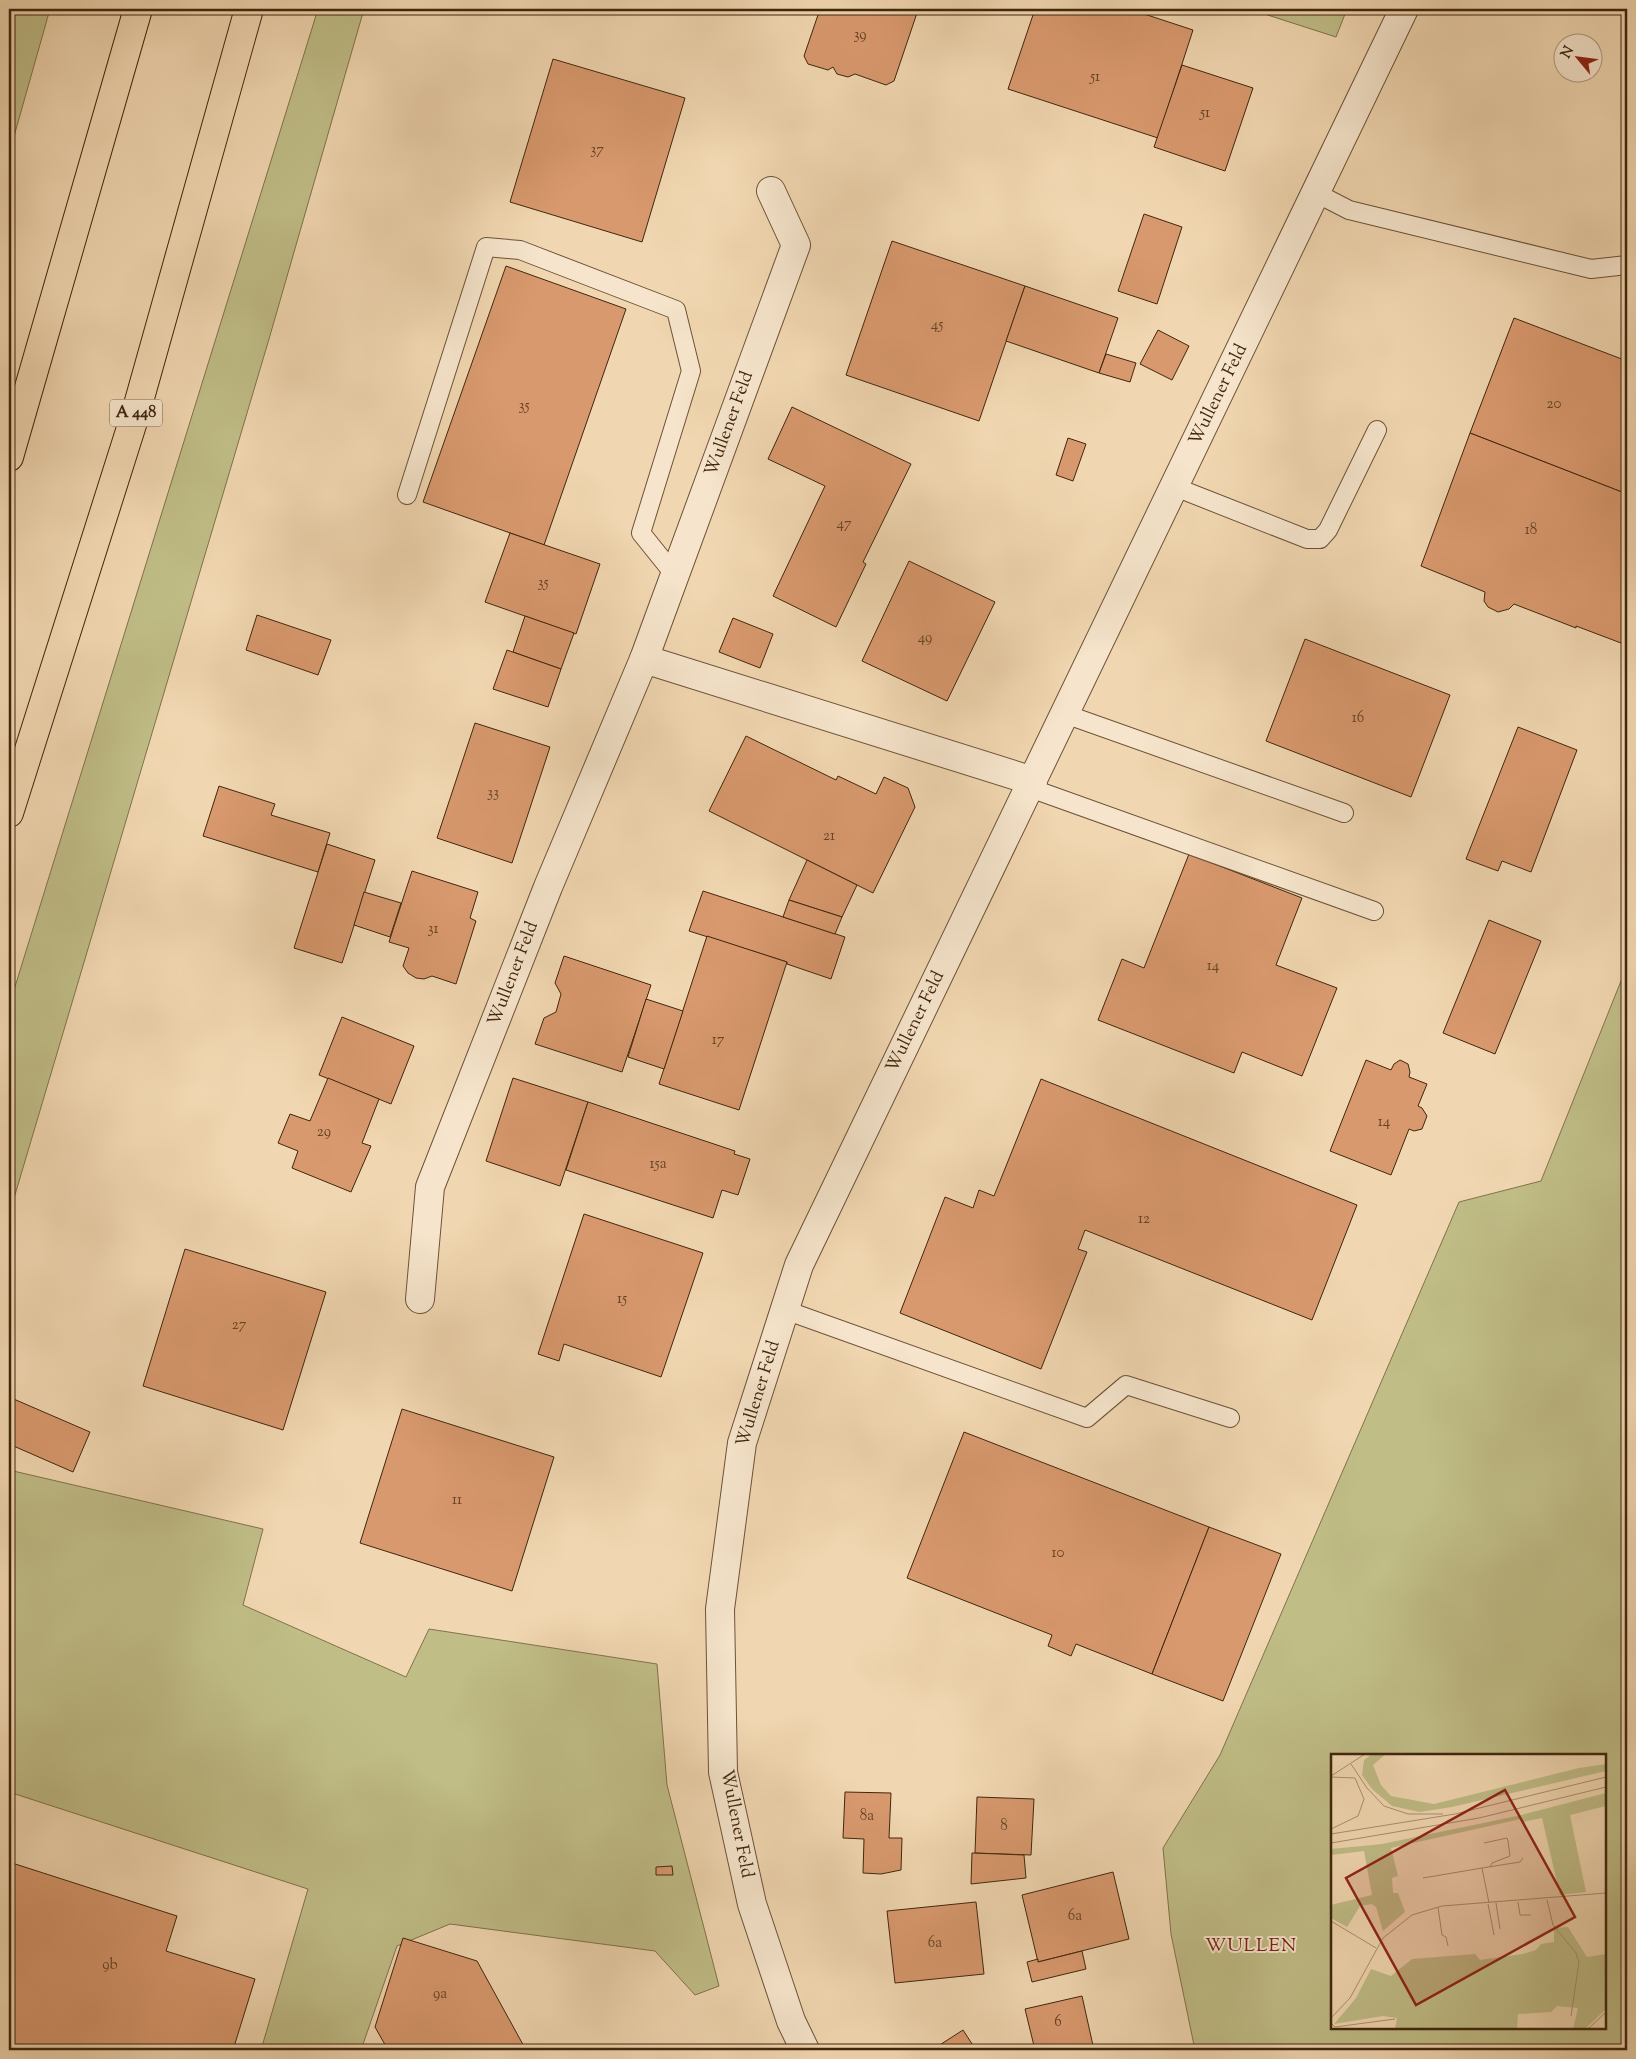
<svg xmlns="http://www.w3.org/2000/svg" width="1636" height="2059" font-family="'Sorts Mill Goudy',serif">
<style>
.green{fill:#c0bd87;stroke:#80724a;fill-rule:evenodd}
.building{fill:#d9996e;stroke:#40260e}
.lines{fill:none;stroke-linecap:round;stroke-linejoin:round}
.service-casing{stroke:#6c5237;stroke-width:20}
.minor-casing{stroke:#6c5237;stroke-width:30}
.motorway-casing{stroke:#40260e;stroke-width:30}
.service{stroke:#f6e5cc;stroke-width:18}
.minor{stroke:#f6e5cc;stroke-width:28}
.motorway{stroke:#f1d7b1;stroke-width:28}
.labels{text-anchor:middle;dominant-baseline:central;stroke-width:4;stroke-linejoin:round;paint-order:stroke}
.number-label{font-size:15px;fill:#664326}
.shield{fill:#f6e5cc;stroke:#775f47;stroke-width:1}
.shield-label{font-size:16px;font-weight:bold;fill:#40260e}
.street-label{font-size:18px;fill:#40260e;stroke:#f6e5cc}
.neighbourhood-label{font-size:19px;letter-spacing:1px;fill:#7a1f14;stroke:#f6e5cc}
.inset-road{fill:none;stroke:#aa9070;stroke-width:1}
.view{fill:#8f2418;fill-opacity:0.15;stroke:#8f2418;stroke-width:2.5}
.inset-edge{fill:none;stroke:#40260e;stroke-width:2.5}
</style>
<rect width="100%" height="100%" fill="#f1d7b1"/>
<filter id="stains"><feTurbulence type="fractalNoise" baseFrequency=".004" numOctaves="4"/><feColorMatrix values="0 0 0 0 .2 0 0 0 0 .09 0 0 0 0 .02 0 0 0 .5 -.17"/></filter>
<radialGradient id="worn" r=".72"><stop offset=".6" stop-color="#630" stop-opacity="0"/><stop offset="1" stop-color="#630" stop-opacity=".3"/></radialGradient>
<!-- green -->
<g class="green">
<path d="M9 9H50L9 154Z"/>
<path d="M318 9H364L269 339 9 1215V1006Z"/>
<path d="M1249 9H1347L1336 37Z"/>
<path d="M1627 966V2050H1195L1171 1934 1163 1848 1220 1755 1459 1202 1541 1181ZM1605 1755V2028H1332V1755Z"/>
<path d="M9 1470 263 1529 243 1605 406 1677 429 1629 657 1664 667 1785 719 1986 695 1995 655 1951 450 1924 397 1946 361 2050H261L308 1889 9 1792Z"/>
</g>
<!-- building -->
<g class="building">
<path d="M820 9H905L917 13 894 81 886 85 855 74 848 77 837 74 833 67 828 70 808 64 804 56Z"/>
<path d="M1035 9H1129L1193 30 1158 138 1008 89Z"/>
<path d="M553 59 685 98 642 242 510 202Z"/>
<path d="M1182 65 1253 88 1225 171 1154 147Z"/>
<path d="M1144 214 1182 227 1157 304 1118 291Z"/>
<path d="M892 241 1025 286 979 421 846 375Z"/>
<path d="M506 266 626 309 544 545 423 502Z"/>
<path d="M1025 286 1118 318 1099 373 1006 341Z"/>
<path d="M1514 318 1627 361V494L1470 433Z"/>
<path d="M1158 330 1189 346 1172 380 1140 364Z"/>
<path d="M1106 354 1136 363 1130 382 1099 373Z"/>
<path d="M792 407 911 464 863 562 866 564 836 627 773 596 825 486 768 459Z"/>
<path d="M1470 433 1627 494V627L1621 643 1576 626V628L1514 604 1509 609 1498 612 1488 607 1484 601 1485 592 1421 566Z"/>
<path d="M1068 438 1086 444 1073 481 1056 475Z"/>
<path d="M510 533 600 564 576 634 485 602Z"/>
<path d="M909 561 995 602 947 701 862 661Z"/>
<path d="M257 615 331 640 318 675 246 650Z"/>
<path d="M525 616 574 633 561 669 513 652Z"/>
<path d="M733 618 773 634 760 668 719 652Z"/>
<path d="M1305 639 1450 695 1411 797 1266 741Z"/>
<path d="M507 650 561 669 548 707 493 689Z"/>
<path d="M475 723 550 747 512 863 437 838Z"/>
<path d="M1518 727 1577 750 1531 872 1502 861 1498 871 1466 859Z"/>
<path d="M746 736 836 780 838 776 876 794 884 777 908 788 915 807 873 893 709 811Z"/>
<path d="M219 786 275 804 271 815 330 833 318 872 203 836Z"/>
<path d="M327 844 375 860 342 963 294 948Z"/>
<path d="M1189 854 1302 898 1276 965 1337 988 1302 1076 1242 1052 1234 1073 1098 1020 1122 959 1144 968Z"/>
<path d="M807 860 857 885 842 917 789 900Z"/>
<path d="M412 871 478 892 470 918 476 921 456 984 432 976 424 979 416 978 408 973 403 966 409 948 389 942Z"/>
<path d="M703 891 845 937 831 979 787 964V962L689 931Z"/>
<path d="M364 892 401 903 390 937 354 925Z"/>
<path d="M789 900 842 917 835 934 783 917Z"/>
<path d="M1489 920 1541 941 1495 1054 1443 1033Z"/>
<path d="M707 936 787 962 739 1110 659 1084Z"/>
<path d="M564 956 651 985 622 1072 535 1044 544 1018 556 1012 561 994 555 983Z"/>
<path d="M646 999 683 1011 664 1069 628 1057Z"/>
<path d="M342 1017 414 1046 391 1104 319 1075Z"/>
<path d="M1366 1060 1391 1070 1394 1064 1400 1060 1408 1064 1410 1072 1409 1077 1427 1084 1418 1106 1422 1108 1427 1116 1422 1129 1414 1131 1409 1129 1391 1175 1330 1151Z"/>
<path d="M328 1078 379 1099 362 1143 371 1146 351 1192 292 1168 298 1151 278 1143 290 1114 310 1121Z"/>
<path d="M513 1078 588 1102 560 1186 486 1161Z"/>
<path d="M1041 1079 1357 1205 1312 1320 1085 1230 1078 1249 1087 1252 1041 1369 900 1313 945 1197 973 1208 979 1190 994 1196Z"/>
<path d="M588 1102 735 1151 734 1154 750 1159 738 1195 722 1190 713 1218 566 1170Z"/>
<path d="M584 1214 703 1253 661 1377 564 1344 559 1361 538 1354Z"/>
<path d="M185 1249 326 1292 283 1430 143 1386Z"/>
<path d="M9 1397 90 1432 73 1472 9 1444Z"/>
<path d="M402 1409 554 1457 512 1591 360 1543Z"/>
<path d="M964 1432 1209 1527 1152 1674 1076 1644 1071 1656 1048 1646 1052 1635 907 1578Z"/>
<path d="M1209 1527 1281 1554 1223 1701 1152 1674Z"/>
<path d="M845 1792 891 1793 889 1838H902L901 1870 881 1874 863 1873 864 1839 843 1838Z"/>
<path d="M977 1797 1034 1799 1031 1855 975 1853Z"/>
<path d="M972 1853 1024 1855 1026 1878 971 1884Z"/>
<path d="M9 1862 177 1916 166 1951 255 1979 233 2050H9Z"/>
<path d="M672 1866 673 1875H656V1867Z"/>
<path d="M1113 1872 1129 1939 1038 1962 1022 1895Z"/>
<path d="M976 1902 984 1974 895 1983 887 1911Z"/>
<path d="M403 1938 477 1961 526 2050H388L375 2027Z"/>
<path d="M1082 1951 1086 1969 1032 1982 1027 1962 1038 1959V1962Z"/>
<path d="M1082 1996 1094 2050H1035L1025 2009Z"/>
<path d="M963 2030 976 2050H936L935 2048Z"/>
</g>
<g class="lines">
<!-- service casing -->
<g class="service-casing">
<g id="service">
<path d="M1316 193 1349 210 1591 269 1627 265"/>
<path d="M1175 487 1307 539H1320L1328 530 1377 430"/>
<path d="M407 495 486 247 520 250 676 310 691 371 641 533 674 574"/>
<path d="M1065 714 1344 813"/>
<path d="M1030 788 1374 911"/>
<path d="M785 1310 1087 1418 1126 1385 1230 1418"/>
</g>
</g>
<!-- minor casing -->
<g class="minor-casing">
<g id="minor">
<path d="M771 191 796 245 644 659 1033 781"/>
<path d="M420 1299 430 1187 548 887 644 659"/>
<path d="M805 2050 791 2021 752 1904 723 1772 720 1609 742 1443 799 1265 1404 9"/>
</g>
</g>
<!-- motorway casing -->
<g class="motorway-casing">
<g id="motorway">
<path d="M9 457 138 9"/>
<path d="M9 813 136 412 249 9"/>
</g>
</g>
<!-- service -->
<use href="#service" class="service"/>
<!-- minor -->
<use href="#minor" class="minor"/>
<!-- motorway -->
<use href="#motorway" class="motorway"/>
</g>
<g class="labels">
<!-- number labels -->
<g class="number-label">
<text x="860" y="35">39</text>
<text x="1095" y="77">51</text>
<text x="1205" y="113">51</text>
<text x="597" y="150">37</text>
<text x="937" y="325">45</text>
<text x="1554" y="404">20</text>
<text x="524" y="406">35</text>
<text x="844" y="524">47</text>
<text x="1531" y="530">18</text>
<text x="543" y="583">35</text>
<text x="925" y="638">49</text>
<text x="1358" y="718">16</text>
<text x="493" y="793">33</text>
<text x="829" y="836">21</text>
<text x="433" y="929">31</text>
<text x="1213" y="966">14</text>
<text x="718" y="1040">17</text>
<text x="1384" y="1122">14</text>
<text x="324" y="1132">29</text>
<text x="658" y="1164">15a</text>
<text x="1144" y="1219">12</text>
<text x="622" y="1299">15</text>
<text x="239" y="1325">27</text>
<text x="457" y="1500">11</text>
<text x="1058" y="1553">10</text>
<text x="867" y="1816">8a</text>
<text x="1004" y="1826">8</text>
<text x="1075" y="1916">6a</text>
<text x="935" y="1943">6a</text>
<text x="110" y="1965">9b</text>
<text x="440" y="1994">9a</text>
<text x="1058" y="2022">6</text>
</g>
<!-- shield labels -->
<rect class="shield" x="110" y="399.5" width="52" height="27" rx="4"/>
<g class="shield-label">
<text x="136" y="413">A 448</text>
</g>
<!-- street labels -->
<g class="street-label">
<text transform="translate(1219 395) rotate(-64)">Wullener Feld</text>
<text transform="translate(730 424) rotate(-70)">Wullener Feld</text>
<text transform="translate(514 974) rotate(-69)">Wullener Feld</text>
<text transform="translate(916 1022) rotate(-64)">Wullener Feld</text>
<text transform="translate(759 1394) rotate(-73)">Wullener Feld</text>
<text transform="translate(736 1824) rotate(79)">Wullener Feld</text>
</g>
<!-- neighbourhood labels -->
<g class="neighbourhood-label">
<text x="1251" y="1946">WULLEN</text>
</g>
</g>
<!-- overview -->
<g transform="translate(1331 1754)">
<rect width="275" height="275" fill="#f1d7b1"/>
<path d="M41 0H55L42 11 50 31 60 42 103 50 248 14 275 10V17L121 53 89 58 61 52 41 35 31 21 33 6ZM275 39V52L239 61 255 138 229 141 211 64 192 68 190 65 60 94 67 122 61 124 62 139H67L74 158 52 177 45 153 41 150 29 152 16 173 0 164V151L41 141 33 97 0 101V95L51 90 186 62ZM237 173 256 203 275 200V255L254 275H242L247 254 226 252 220 258 187 260 186 275H64L66 264 52 262 3 270 25 244 40 215 60 222 81 205 144 200 149 206 192 200 205 196 210 190 223 188V174Z" fill="#c0bd87"/>
<path class="inset-road" d="M20 10 36 34 53 52 77 60H112M0 22 34 0M0 23 24 24 33 45 27 62 0 75M0 80 124 60 275 23M0 89 148 64 275 33M153 89 176 84 177 87 179 102 161 109 159 113M92 124 151 114M216 146 222 171 245 199 248 208 240 262M187 148 189 161H200M158 149 151 114 189 108 192 104M165 149 169 175M157 150 163 181M107 153 111 181 115 183 117 192M0 167 45 194M0 264 19 244 52 184 81 161 111 152 275 139M0 269 4 273 64 265M257 275 275 258"/>
<path class="view" d="M174 36 244 163 85 251 15 124Z"/>
<rect width="275" height="275" class="inset-edge"/>
</g>
<!-- margin -->
<rect width="1636" height="2059" fill="none" stroke="#f1d7b1" stroke-width="30"/>
<rect x="10" y="10" width="1616" height="2039" fill="none" stroke="#40260e" stroke-width="2.5"/>
<rect x="15" y="15" width="1606" height="2029" fill="none" stroke="#40260e"/>
<!-- north arrow -->
<g transform="translate(1578 58) rotate(299)"><circle r="24" fill="#f6e5cc" stroke="#ad9980"/>
<path d="M0-4L9 19L0 12L-9 19Z" fill="#8f2418"/>
<text y="-8" font-size="14" font-weight="bold" text-anchor="middle" fill="#40260e">N</text>
</g>
<rect width="100%" height="100%" filter="url(#stains)"/>
<rect width="100%" height="100%" fill="url(#worn)"/>
</svg>
